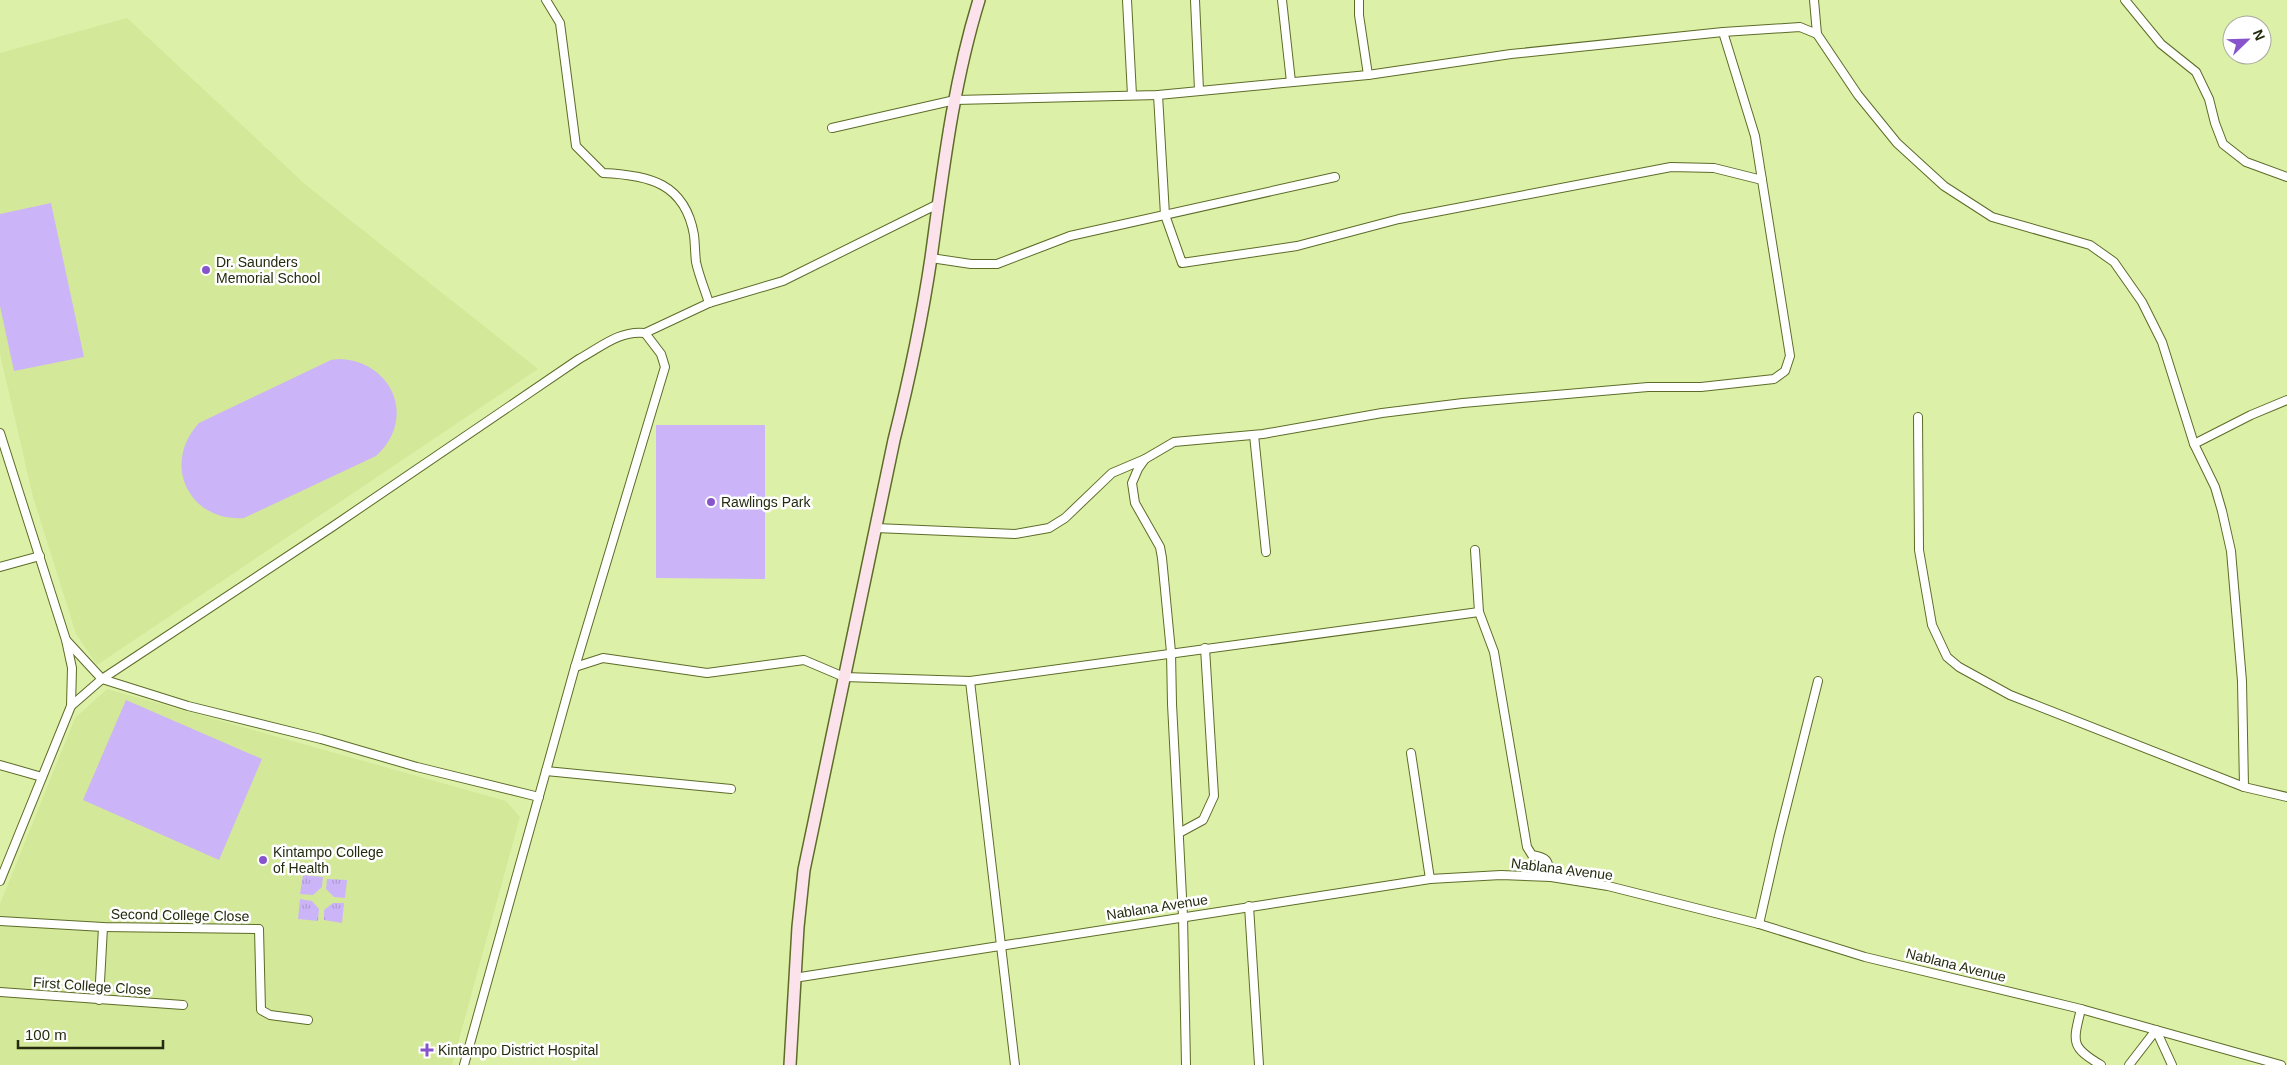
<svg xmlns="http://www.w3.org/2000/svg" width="2287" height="1065" font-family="Arial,sans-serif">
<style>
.built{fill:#d3e898}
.grass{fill:url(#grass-tufts)}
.pitch{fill:#ccb4f8}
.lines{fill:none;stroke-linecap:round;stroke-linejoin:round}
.minor-casing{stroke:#5d6c28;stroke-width:10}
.secondary-casing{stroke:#5d6c28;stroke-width:14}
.minor{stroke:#fff;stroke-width:8}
.secondary{stroke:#fce3eb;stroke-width:11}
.poi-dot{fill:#8754cc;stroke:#fff;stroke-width:2}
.labels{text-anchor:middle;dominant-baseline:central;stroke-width:5;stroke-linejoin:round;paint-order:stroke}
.poi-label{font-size:14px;fill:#242b0e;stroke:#fff;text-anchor:start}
.street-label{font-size:14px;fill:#242b0e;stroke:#fff}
</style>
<defs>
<pattern id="grass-tufts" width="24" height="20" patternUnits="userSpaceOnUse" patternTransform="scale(1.25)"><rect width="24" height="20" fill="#ccb4f8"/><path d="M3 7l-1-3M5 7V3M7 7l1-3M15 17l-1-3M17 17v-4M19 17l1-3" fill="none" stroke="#af9bd3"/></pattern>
</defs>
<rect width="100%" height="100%" fill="#ddf0a8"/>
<!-- built -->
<g class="built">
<path d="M127 18 306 185 538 369 97 665 76 634 33 497 0 354V53Z"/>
<path d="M107 689 506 801 520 817 452 1065H0V904L75 718Z"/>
</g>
<!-- grass -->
<g class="grass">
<path d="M303 875 323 877 322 887 313 895 300 894Z"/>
<path d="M327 879 347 880 345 898 334 897 326 889Z"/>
<path d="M300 899 312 901 319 909 318 921 298 919Z"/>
<path d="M333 903H344L342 923 324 920V910Z"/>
</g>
<!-- pitch -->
<g class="pitch">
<path d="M51 203 84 357 14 371 0 306V214Z"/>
<path d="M339 359C393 361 417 419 376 456L244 518C189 522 161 464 199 423L331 360Z"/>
<path d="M656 425H765V579L656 578Z"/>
<path d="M126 700 262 759 219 860 83 800Z"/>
</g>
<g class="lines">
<!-- minor casing -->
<g class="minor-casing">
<g id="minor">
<path d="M546 0 560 23 576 146 603 173C649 175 685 183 694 235 695 244 695 253 696 262 699 276 705 290 709 303"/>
<path d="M1127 0 1132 95"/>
<path d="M1195 0 1199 90"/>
<path d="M1282 0 1291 82"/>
<path d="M1359 0V15L1368 75"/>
<path d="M1814 0 1817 34"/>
<path d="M2125 0 2161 44 2196 72 2209 99 2215 123 2223 144 2246 162 2287 177"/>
<path d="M1158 95 1165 215 1182 263 1297 246 1399 219 1671 167 1714 168 1762 180"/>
<path d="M832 128 955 100 1158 95 1368 75 1511 54 1723 32 1800 27 1817 34 1858 95 1897 143 1944 186 1992 217 2090 245 2114 262 2142 302 2162 342 2194 444 2215 487 2222 511 2231 551 2242 681 2244 787"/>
<path d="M931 258 971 264H997L1070 236 1335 177"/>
<path d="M1918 417 1919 550 1932 625 1947 657 1959 667 2010 695 2244 787 2287 797"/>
<path d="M0 433 66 640 72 668 71 706 0 881"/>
<path d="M1254 435 1266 552"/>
<path d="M2194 444 2251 415 2287 400"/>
<path d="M876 528 1015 534 1049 528 1065 518 1112 473 1145 459"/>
<path d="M1475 550 1479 612"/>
<path d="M0 567 40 556"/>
<path d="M66 640 102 679 188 706 321 739 417 767 539 797"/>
<path d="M575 667 603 658 707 673 804 660 844 677 970 681 1479 612 1494 652 1527 847 1532 855C1549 858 1548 861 1551 877"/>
<path d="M970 681 1015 1065"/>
<path d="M71 706 102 679 332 527 579 359C601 347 620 330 645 333"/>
<path d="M1411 753 1430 879"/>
<path d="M0 765 42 777"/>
<path d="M546 771 731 789"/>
<path d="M1179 833 1203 820 1214 796 1205 648"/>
<path d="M1249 906 1259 1065"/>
<path d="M0 921 103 927 259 929 261 1010 270 1015 308 1020"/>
<path d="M1759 924 1779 836 1818 681"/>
<path d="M794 978 1430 879 1501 875 1551 877 1608 886 1759 924 1865 957 2081 1009 2281 1065"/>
<path d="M0 992 183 1005"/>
<path d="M99 1000 103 927"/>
<path d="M2081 1009C2073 1042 2070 1047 2101 1065"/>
<path d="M464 1065 575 667 665 367 661 354 645 333 709 303 783 281 938 204"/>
<path d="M1186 1065 1183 916 1172 704 1171 652 1162 558 1160 547 1135 503 1132 483 1138 469 1145 459 1174 442 1263 434 1382 413 1463 403 1648 387H1701L1774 379 1785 371 1790 356 1755 136 1723 32"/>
<path d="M2129 1065 2156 1030 2172 1065"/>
</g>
</g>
<!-- secondary casing -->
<g class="secondary-casing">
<path id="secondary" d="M790 1065 798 927 804 870 894 440C909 380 922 319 931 258 943 171 953 84 979 0"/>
</g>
<!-- minor -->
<use href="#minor" class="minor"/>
<!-- secondary -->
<use href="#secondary" class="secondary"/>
</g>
<!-- markers -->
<g class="poi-dot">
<circle cx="206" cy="270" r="5"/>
<circle cx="711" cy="502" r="5"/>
<circle cx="263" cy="860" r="5"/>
<path d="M424.5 1042.5h5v5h5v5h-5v5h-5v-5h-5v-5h5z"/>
</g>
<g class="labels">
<!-- poi labels -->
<g class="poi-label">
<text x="216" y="262">Dr. Saunders<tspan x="216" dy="16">Memorial School</tspan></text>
<text x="721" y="502">Rawlings Park</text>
<text x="273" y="852">Kintampo College<tspan x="273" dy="16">of Health</tspan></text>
<text x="438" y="1050">Kintampo District Hospital</text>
</g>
<!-- street labels -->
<g class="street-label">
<text transform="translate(1562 869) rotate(7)">Nablana Avenue</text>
<text transform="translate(1157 907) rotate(-9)">Nablana Avenue</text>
<text transform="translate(180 915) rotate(1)">Second College Close</text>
<text transform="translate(1956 965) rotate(14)">Nablana Avenue</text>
<text transform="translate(92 986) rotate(4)">First College Close</text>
</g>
</g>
<!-- north arrow -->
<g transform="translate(2247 40) rotate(67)"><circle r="24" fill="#ffffff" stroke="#a7aa9f"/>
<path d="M0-4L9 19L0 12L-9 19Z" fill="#8754cc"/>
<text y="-8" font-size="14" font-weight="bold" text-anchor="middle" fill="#242b0e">N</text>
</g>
<!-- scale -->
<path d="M18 1040v8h145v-8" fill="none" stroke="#242b0e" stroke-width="2.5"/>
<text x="25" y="1040" font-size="15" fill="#242b0e" stroke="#ffffff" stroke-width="4" paint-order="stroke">100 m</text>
</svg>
